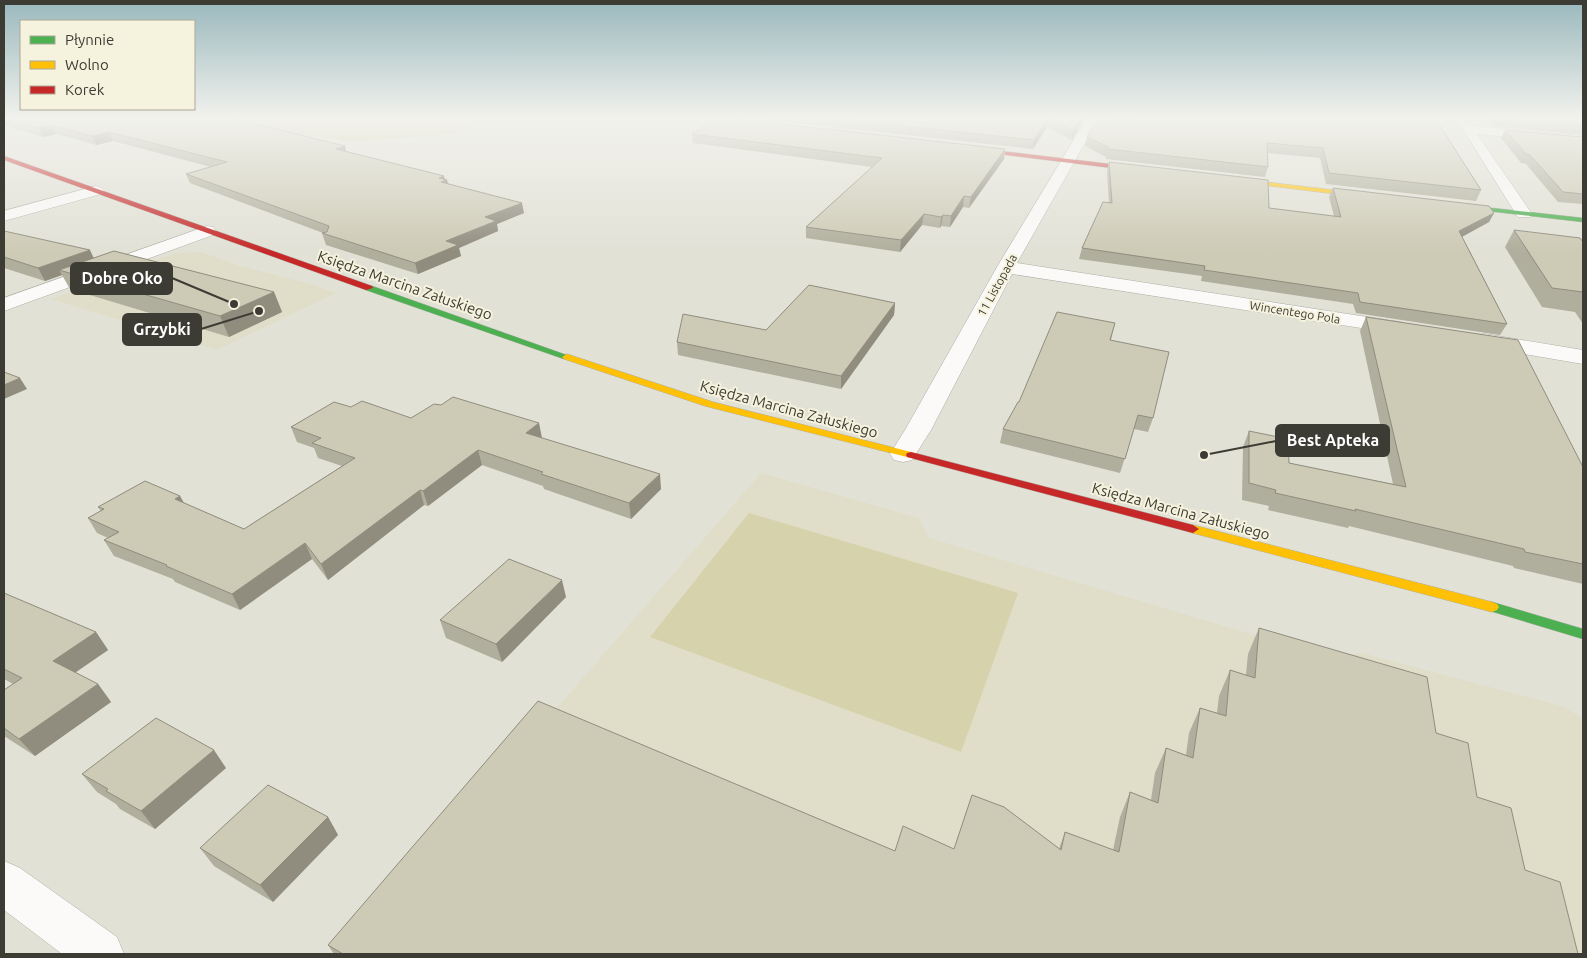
<svg xmlns="http://www.w3.org/2000/svg" width="1587" height="958" font-family="Ubuntu,sans-serif">
<style>
.built{fill:#e0dec9}
.green{fill:#d6d2ac}
.lines{fill:none;stroke-linecap:round;stroke-linejoin:round}
.street-casing{stroke:#aeada4;stroke-width:1}
.fast-casing{stroke:#aeada4;stroke-width:1}
.slow-casing{stroke:#aeada4;stroke-width:1}
.jam-casing{stroke:#aeada4;stroke-width:1}
.street{fill:#fbfaf9;fill-rule:evenodd}
.fast{fill:#4caf50;fill-rule:evenodd}
.slow{fill:#ffc107;fill-rule:evenodd}
.jam{fill:#c62828;fill-rule:evenodd}
.wall{fill:#b0ae9c}
.shaded-wall{fill:#908d7f}
.building{fill:#cdcab5;stroke:#908d7f}
.labels{text-anchor:middle;dominant-baseline:central;stroke-width:4;stroke-linejoin:round;paint-order:stroke}
.far-street-label{font-size:12px;fill:#3d3c34;stroke:#f5f2dd}
.street-label{font-size:15px;fill:#3d3c34;stroke:#f5f2dd}
.leader{fill:none;stroke:#3d3c34;stroke-width:2}
.callout-dot{fill:#3d3c34;stroke:#f5f2dd;stroke-width:2}
.callout{fill:#3d3c34;stroke:#3d3c34;stroke-width:2}
.callout-label{font-size:16px;text-anchor:middle;font-weight:bold;fill:#fff}
</style>
<rect width="100%" height="100%" fill="#e2e1d6"/>
<!-- built -->
<g class="built">
<path d="M201 252 237 265 314 285 336 293 217 350 51 299 176 253Z"/>
<path d="M761 473 919 518 929 538 1332 658 1362 653 1565 707 1583 719V954H343Z"/>
</g>
<!-- green -->
<g class="green">
<path d="M217 118H491L452 134 349 142 235 123Z"/>
<path d="M749 513 1018 593 961 752 650 637Z"/>
</g>
<g class="lines">
<!-- street casing -->
<g class="street-casing">
<g id="street">
<path d="M1087 118H1099L1017 263 1400 322 1407 324 1411 328 1407 332 1400 334 1012 274 931 430 912 460 903 462 894 460 890 454 905 430 997 267Z"/>
<path d="M1456 118H1466L1472 126 1583 136V144L1477 134 1532 214 1530 217H1518L1516 214Z"/>
<path d="M96 186 101 188 104 191 101 194 4 221V211Z"/>
<path d="M207 226 213 227 216 231 213 235 4 311V298Z"/>
<path d="M1485 334 1583 350V364L1477 346 1474 341 1477 336Z"/>
<path d="M4 861 20 868 117 937 124 954H62L4 910Z"/>
</g>
</g>
<!-- fast casing -->
<g class="fast-casing">
<g id="fast">
<path d="M1455 204 1583 218V222L1453 207V205Z"/>
<path d="M366 286H372L572 357 570 359H564L366 290Z"/>
<path d="M1492 602 1583 629V639L1487 610 1485 607 1487 604Z"/>
</g>
</g>
<!-- slow casing -->
<g class="slow-casing">
<g id="slow">
<path d="M702 118H715L755 124 752 126Z"/>
<path d="M1232 178 1368 194 1371 196 1368 198 1230 181V179Z"/>
<path d="M567 354 713 402 915 453 916 455 911 458 705 406 564 359 562 357Z"/>
<path d="M1193 525 1492 602 1497 604 1499 607 1497 610 1492 612 1189 532 1187 529Z"/>
</g>
</g>
<!-- jam casing -->
<g class="jam-casing">
<g id="jam">
<path d="M968 147 1144 168 1147 170 1144 172 966 150Z"/>
<path d="M4 156 372 286 373 288 366 290 4 160Z"/>
<path d="M911 452 1193 525 1199 529 1193 533 907 457 906 455 907 453Z"/>
</g>
</g>
<!-- street -->
<use href="#street" class="street"/>
<!-- fast -->
<use href="#fast" class="fast"/>
<!-- slow -->
<use href="#slow" class="slow"/>
<!-- jam -->
<use href="#jam" class="jam"/>
</g>
<!-- wall -->
<g class="wall">
<path d="M4 118 346 151 447 180 448 183 524 213 497 224 498 231 459 248 461 256 418 274 326 245 322 233H323L190 183 186 174 211 167 113 141 96 145 57 134 44 137 6 126H4Z"/>
<path d="M751 118H1082L1081 124 1072 140 1047 127 1033 149Z"/>
<path d="M1435 118 1481 190 1476 201 1326 184 1320 158 1268 153V167L1265 177 1106 159V157L1085 146 1087 137 1132 120Z"/>
<path d="M1484 118H1583V135L1491 126Z"/>
<path d="M1505 130 1583 137V204L1558 202 1526 164 1521 163 1501 138Z"/>
<path d="M692 134 1005 149 1004 159 969 208 963 207 950 227 941 226 940 228 922 225 900 252 806 238V227L872 167 693 143Z"/>
<path d="M1109 162 1269 208 1334 216 1329 197 1333 188 1494 213 1489 222 1462 237 1507 324 1500 335 1356 313 1353 304 1201 281 1202 276 1079 259 1082 248 1109 203 1107 171Z"/>
<path d="M1514 230 1583 242V324L1575 312 1542 307 1505 247Z"/>
<path d="M4 231 94 258 274 292 282 312 229 337 70 289 62 275 45 281 4 268Z"/>
<path d="M895 303 894 315 841 389 678 355 677 342 766 330Z"/>
<path d="M1366 317 1583 467V584L1514 568 1513 566 1349 526 1348 528 1268 510 1269 506 1242 500 1243 447 1249 431 1289 463 1393 484 1360 331Z"/>
<path d="M1115 323 1111 340 1153 418 1148 432 1134 429 1120 473 1000 443 1003 429 1019 402Z"/>
<path d="M441 405 539 423 541 438 661 489 631 519 544 489 543 486 482 465 428 506 424 505 328 580 312 559 240 610 175 582 173 579 114 556 104 540 108 538 97 533 88 518 101 511 98 507 180 496 184 503 244 529 342 466 318 458 314 448 297 442 291 427 351 407 411 418Z"/>
<path d="M4 593 96 632 108 650 75 673 98 684 111 702 35 756 4 736V690L13 684 4 679Z"/>
<path d="M566 597 502 662 446 638 440 620Z"/>
<path d="M1259 628 1436 733 1578 954H334L328 945 895 851 954 849H1059L1065 832 1113 850 1120 817 1130 792 1151 800 1155 773 1166 748 1186 755 1189 733 1200 708 1217 713 1219 696 1230 670 1246 675 1248 654Z"/>
<path d="M226 768 155 829 120 809 116 804 97 792 82 774Z"/>
<path d="M328 817 338 835 273 902 214 866 200 848Z"/>
</g>
<!-- shaded-wall -->
<g class="shaded-wall">
<path d="M1048 118 1047 127 1033 149 1034 140Z"/>
<path d="M1081 118H1082L1081 124 1072 140 1073 130Z"/>
<path d="M52 125 57 134 44 137 39 128Z"/>
<path d="M109 132 113 141 96 145 92 136Z"/>
<path d="M345 146 347 156 336 149Z"/>
<path d="M1005 149 1004 159 969 208 971 197Z"/>
<path d="M444 176 445 180H447L449 190 443 192 439 178Z"/>
<path d="M964 196 963 207 950 227 951 216Z"/>
<path d="M522 203 524 213 497 224 498 231 459 248 461 256 418 274 415 263 446 241 485 217Z"/>
<path d="M1494 213 1489 222 1454 241 1459 231Z"/>
<path d="M924 214 922 225 900 252 901 240Z"/>
<path d="M943 215 941 226 940 228 941 217Z"/>
<path d="M90 250 96 263 59 270 62 275 45 281 38 268Z"/>
<path d="M274 292 282 312 229 337 220 316Z"/>
<path d="M895 303 894 315 841 389V376Z"/>
<path d="M20 378 27 389 4 399V385Z"/>
<path d="M539 423 542 438 529 448 526 433Z"/>
<path d="M478 450 482 465 428 506 423 491Z"/>
<path d="M660 474 661 489 631 519 629 503Z"/>
<path d="M420 490 424 505 328 580 321 564Z"/>
<path d="M180 496 188 511 175 499Z"/>
<path d="M305 543 312 559 240 610 232 594Z"/>
<path d="M562 580 566 597 502 662 496 644Z"/>
<path d="M96 632 108 650 67 678 53 661Z"/>
<path d="M98 684 111 702 35 756 19 739Z"/>
<path d="M214 750 226 768 155 829 141 811Z"/>
<path d="M328 817 338 835 273 902 260 885Z"/>
</g>
<!-- building -->
<g class="building">
<path d="M4 118H232L345 146 336 149 444 176 439 178 447 180 441 182 522 203 485 217 496 221 446 241 458 245 415 263 322 233 327 232 329 226 186 174 227 162 109 132 92 136 52 125 39 128Z"/>
<path d="M718 118H728L1005 149 971 197 964 196 951 216 943 215 941 217 924 214 901 240 806 227 882 158 692 134Z"/>
<path d="M831 118H1081L1073 130 1048 118 1034 140Z"/>
<path d="M1098 118H1108L1132 120 1133 118H1435L1481 190 1329 173 1323 148 1267 143 1268 167 1108 149V147L1087 137Z"/>
<path d="M1498 118H1583V126Z"/>
<path d="M1505 130 1583 137V194L1563 192 1530 155 1526 154Z"/>
<path d="M1109 162 1268 180 1269 208 1341 217 1333 188 1489 206 1494 213 1459 231 1507 324 1360 302 1358 293 1204 270 1205 266 1082 248 1103 202 1112 203Z"/>
<path d="M1514 230 1580 238 1583 242V292L1552 288Z"/>
<path d="M4 231 90 250 38 268 4 257Z"/>
<path d="M114 251 274 292 220 316 59 270Z"/>
<path d="M809 285 895 303 841 376 677 342 683 314 766 330Z"/>
<path d="M1057 312 1115 323 1110 340 1169 352 1153 418 1138 415 1125 459 1003 429 1018 402H1019Z"/>
<path d="M1366 317 1518 340 1583 467V564L1525 552 1524 549 1355 509 1356 511 1275 493 1276 490 1249 483V431L1288 439 1289 463 1406 487Z"/>
<path d="M4 372 20 378 4 385Z"/>
<path d="M453 397 539 423 526 433 660 474 629 503 541 474 543 472 478 450 423 491 420 490 321 564 305 543 232 594 166 566 167 565 104 540 119 532 88 518 104 509 98 507 145 481 180 496 175 499 244 529 355 458 312 443 321 438 291 427 334 402 351 407 362 401 411 418 434 404 441 405Z"/>
<path d="M509 559 562 580 496 644 440 620Z"/>
<path d="M4 593 96 632 53 661 98 684 19 739 4 728V690L22 678 4 669Z"/>
<path d="M1259 628 1427 677 1436 733 1468 743 1477 797 1511 808 1525 870 1560 882 1578 954H343L328 945 538 701 895 851 903 826 954 849 972 795 1004 807 1061 850 1065 832 1119 852 1130 792 1158 803 1166 748 1193 758 1200 708 1226 716 1230 670 1255 678Z"/>
<path d="M156 718 214 750 141 811 106 791 108 789 82 774Z"/>
<path d="M268 785 328 817 260 885 200 848Z"/>
</g>
<!-- sky -->
<linearGradient id="sky" x2="0" y2="1"><stop stop-color="#9ab8bd"/><stop offset="0.47" stop-color="#f2f2ed"/><stop offset="1" stop-color="#f2f2ed" stop-opacity="0"/></linearGradient>
<rect width="1587" height="252" fill="url(#sky)"/>
<g class="labels">
<!-- far-street labels -->
<g class="far-street-label">
<text transform="translate(997 285) rotate(-61)">11 Listopada</text>
<text transform="translate(1295 312) rotate(9)">Wincentego Pola</text>
</g>
<!-- street labels -->
<g class="street-label">
<text transform="translate(405 285) rotate(19)">Księdza Marcina Załuskiego</text>
<text transform="translate(789 409) rotate(15)">Księdza Marcina Załuskiego</text>
<text transform="translate(1181 511) rotate(15)">Księdza Marcina Załuskiego</text>
</g>
</g>
<!-- callouts -->
<path class="leader" d="M234 304L172 278M259 311L201 329M1204 455L1276 441"/>
<g class="callout-dot">
<circle cx="234" cy="304" r="5"/>
<circle cx="259" cy="311" r="5"/>
<circle cx="1204" cy="455" r="5"/>
</g>
<g class="callout">
<rect x="71" y="263" width="101" height="31" rx="5"/>
<rect x="123" y="314" width="78" height="31" rx="5"/>
<rect x="1276" y="425" width="113" height="31" rx="5"/>
</g>
<g class="callout-label">
<text x="122" y="284">Dobre Oko</text>
<text x="162" y="335">Grzybki</text>
<text x="1333" y="446">Best Apteka</text>
</g>
<!-- border -->
<rect width="1587" height="958" fill="none" stroke="#3d3c34" stroke-width="10"/>
<!-- legend -->
<rect x="20" y="20" width="175" height="90" fill="#f5f2dd" stroke="#aba999"/>
<rect x="30" y="36" width="25" height="8" fill="#4caf50" stroke="#aba999"/>
<text x="65" y="45" font-size="15" fill="#3d3c34">Płynnie</text>
<rect x="30" y="61" width="25" height="8" fill="#ffc107" stroke="#aba999"/>
<text x="65" y="70" font-size="15" fill="#3d3c34">Wolno</text>
<rect x="30" y="86" width="25" height="8" fill="#c62828" stroke="#aba999"/>
<text x="65" y="95" font-size="15" fill="#3d3c34">Korek</text>
</svg>
